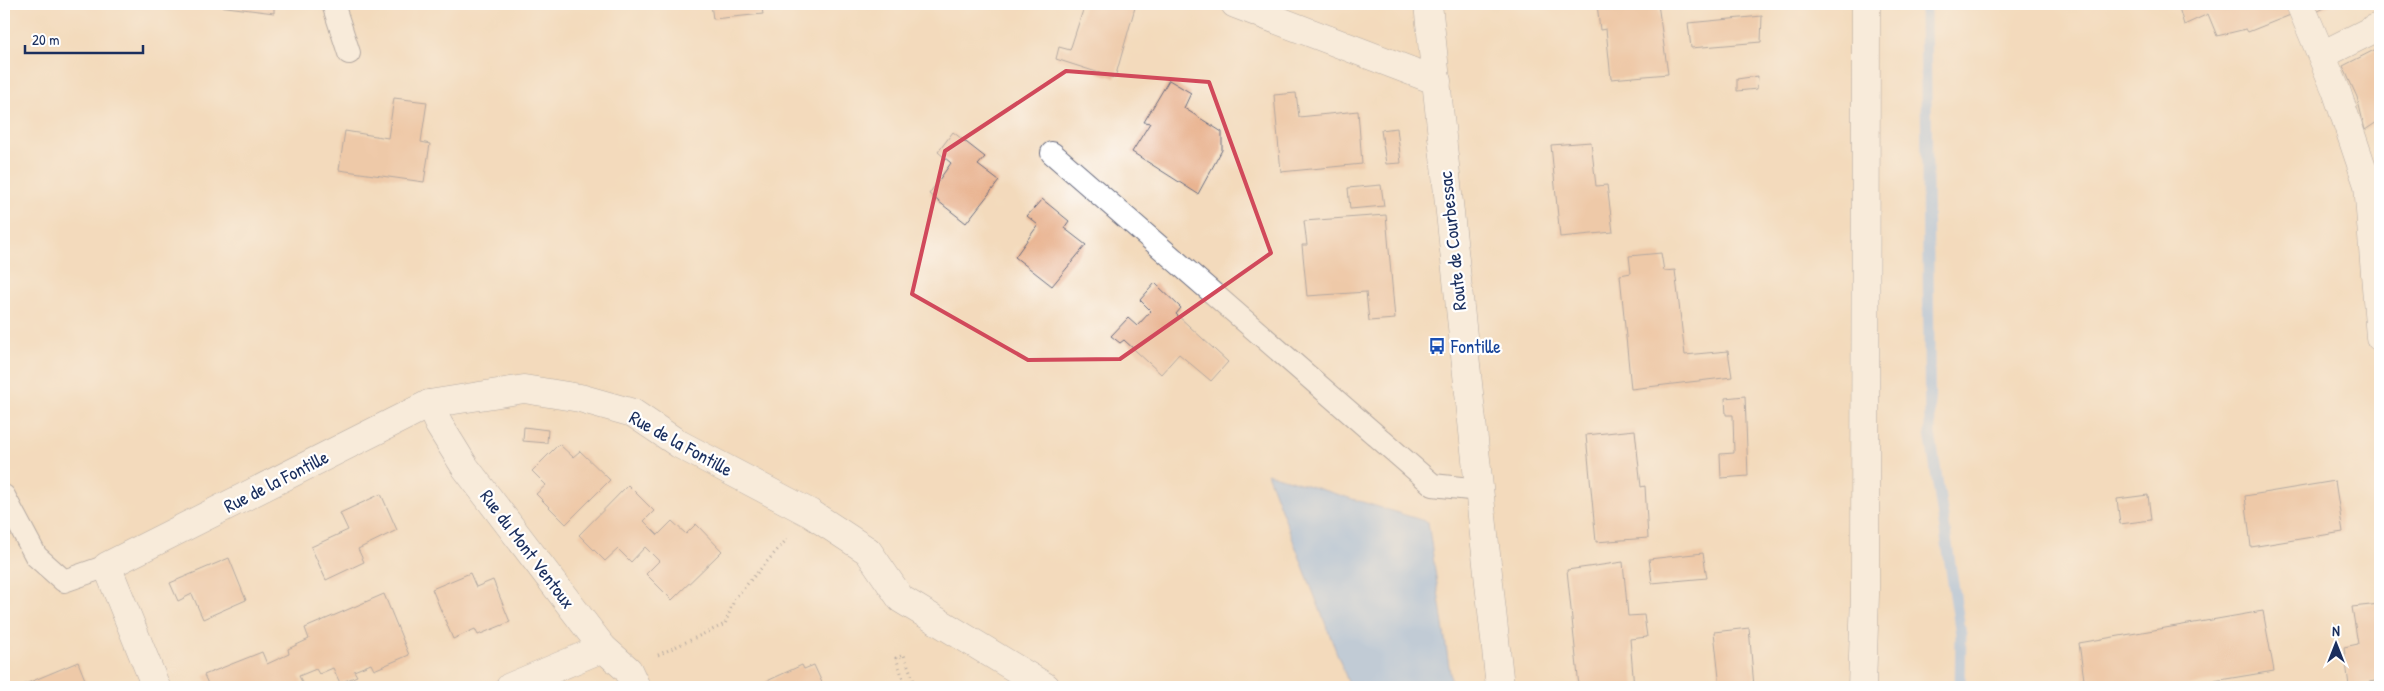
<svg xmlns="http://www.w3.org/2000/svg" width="2384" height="691" font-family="'Patrick Hand',sans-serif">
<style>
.water{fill:#86b9f4;stroke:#5074a9}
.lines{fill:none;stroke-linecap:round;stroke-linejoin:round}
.stream{stroke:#86b9f4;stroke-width:11}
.building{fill:#e9b491}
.lane-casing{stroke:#676b7f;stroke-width:24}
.street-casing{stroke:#676b7f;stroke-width:29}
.secondary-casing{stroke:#676b7f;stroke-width:29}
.path{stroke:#676b7f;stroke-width:3;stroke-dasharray:1 4;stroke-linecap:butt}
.lane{stroke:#fff;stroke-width:22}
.street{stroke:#fff;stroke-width:28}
.secondary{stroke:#fff;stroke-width:28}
.marked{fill:none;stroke:#d1495b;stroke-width:4;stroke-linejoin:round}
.labels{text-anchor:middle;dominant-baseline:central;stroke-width:4.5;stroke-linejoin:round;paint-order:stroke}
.street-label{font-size:19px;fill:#1b2f5e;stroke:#fff}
.transit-label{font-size:19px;fill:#164399;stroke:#fff;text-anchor:start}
</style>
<rect width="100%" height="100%" fill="#fff"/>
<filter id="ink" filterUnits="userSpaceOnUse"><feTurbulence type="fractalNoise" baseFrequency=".02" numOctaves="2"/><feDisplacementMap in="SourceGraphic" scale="10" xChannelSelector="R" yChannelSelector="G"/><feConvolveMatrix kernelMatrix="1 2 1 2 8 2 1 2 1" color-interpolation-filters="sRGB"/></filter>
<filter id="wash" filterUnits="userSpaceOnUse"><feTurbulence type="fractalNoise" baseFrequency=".0096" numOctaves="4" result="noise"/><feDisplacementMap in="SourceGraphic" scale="20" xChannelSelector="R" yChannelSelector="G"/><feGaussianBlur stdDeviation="1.12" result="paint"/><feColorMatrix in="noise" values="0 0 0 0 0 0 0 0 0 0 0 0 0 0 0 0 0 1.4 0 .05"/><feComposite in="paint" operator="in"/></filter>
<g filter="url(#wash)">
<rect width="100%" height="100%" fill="#f3dabc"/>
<!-- water -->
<path class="water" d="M1267 473 1428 522 1452 687H1350Z"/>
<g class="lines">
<!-- stream -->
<path class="stream" d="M1925 4 1930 433 1961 635 1960 687"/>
</g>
<g id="blocks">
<!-- building -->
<g class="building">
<path d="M211 4H274V13L211 5Z"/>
<path d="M711 4H761L763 14 713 19Z"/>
<path d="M1085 4H1136L1115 78 1056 59 1059 47 1070 50Z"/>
<path d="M1597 4H1658L1668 74 1611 79 1606 29 1600 30Z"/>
<path d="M2178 4H2288L2293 14 2248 32 2246 29 2217 36 2208 14 2184 25Z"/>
<path d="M2310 4H2333L2314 13Z"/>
<path d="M1762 16 1761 42 1691 48 1688 23Z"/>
<path d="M2380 47V120L2365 130 2357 97 2343 66Z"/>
<path d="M1758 76 1757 89 1737 91V79Z"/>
<path d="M1169 80 1191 93 1184 108 1222 132V150L1198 194 1132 152 1150 123 1144 122Z"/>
<path d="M1296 93 1299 117 1358 111 1362 164 1281 172 1274 95Z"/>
<path d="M394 98 427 102 421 142 430 144 424 182 339 170 345 131 388 138Z"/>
<path d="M1397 128 1401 163 1386 164 1381 130Z"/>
<path d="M953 132 985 157 978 165 999 181 966 223 929 194 951 163 938 152Z"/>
<path d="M1591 142 1596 186 1607 185 1613 232 1560 237 1551 145Z"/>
<path d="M1381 185 1384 206 1350 209 1348 188Z"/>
<path d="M1042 199 1069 221 1064 228 1086 245 1052 286 1015 257 1038 225 1027 216Z"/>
<path d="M1386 215 1395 319 1369 321 1366 292 1307 296 1302 245H1307L1304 221Z"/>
<path d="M1661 253 1664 271 1675 270 1685 355 1728 351 1732 377 1631 389 1620 275 1631 273 1629 256Z"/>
<path d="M1155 283 1181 308 1176 314 1228 362 1211 381 1179 354 1161 374 1124 340 1120 343 1111 336 1128 318 1137 326 1151 311 1140 300Z"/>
<path d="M1745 396 1748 476 1721 478 1720 454 1734 453 1733 415H1726L1725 398Z"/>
<path d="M524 427 548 430 547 443 523 441Z"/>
<path d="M1635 430 1641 487 1645 486 1648 538 1596 542 1586 435Z"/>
<path d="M559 444 573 457 580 451 610 480 566 524 536 494 546 485 532 471Z"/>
<path d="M2335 481 2343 532 2251 547 2245 496Z"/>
<path d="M628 485 654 511 644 521 658 535 672 521 686 534 696 524 722 551 672 600 646 574 659 561 645 547 631 562 618 549 605 561 579 535Z"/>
<path d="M381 494 397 530 358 549 364 562 326 580 311 547 348 530 340 513Z"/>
<path d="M2148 495 2151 520 2120 524 2117 499Z"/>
<path d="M1703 553 1707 578 1652 583 1649 559Z"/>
<path d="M229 558 246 600 203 619 192 594 178 601 170 583Z"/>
<path d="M1623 562 1628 616 1644 615 1647 637 1630 639 1634 687H1579L1567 570Z"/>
<path d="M470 573 476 587 493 580 510 622 478 635 475 629 453 639 432 589Z"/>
<path d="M384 594 409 655 374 670 371 664 354 671 357 676 340 683 333 668 319 674 316 669 299 676 302 682 288 687H206L209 686 204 675 262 652 267 664 289 654 288 649 309 639 305 628Z"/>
<path d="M2380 604V680L2349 686 2344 647 2358 644 2352 607Z"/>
<path d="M2263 611 2274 671 2178 687H2085L2079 643Z"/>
<path d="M1749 628 1754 687H1720L1714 632Z"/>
<path d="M78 662 88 687H18Z"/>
<path d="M802 665 804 669 814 665 824 687H754Z"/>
</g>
</g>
</g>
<g filter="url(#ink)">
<use href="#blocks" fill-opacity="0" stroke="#676b7f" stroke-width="1"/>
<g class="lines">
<!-- lane casing -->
<g class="lane-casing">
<g id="lane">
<path d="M333 4 349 53"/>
<path d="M1052 153 1433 485 1479 490"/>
<path d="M4 496 36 556 64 581 107 566"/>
</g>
</g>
<!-- street casing -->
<g class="street-casing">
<g id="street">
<path d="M1235 4 1437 81"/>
<path d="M1428 4 1500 687"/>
<path d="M2300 4 2336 90 2368 185 2380 337"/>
<path d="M2322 55 2380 26"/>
<path d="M429 404 439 425 465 467 603 648 628 670 636 687"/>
<path d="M156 687 107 566 429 404 524 389 580 398 633 413 679 444 810 513 868 551 901 599 1046 687"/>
<path d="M510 687 603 648"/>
</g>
</g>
<!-- secondary casing -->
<g class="secondary-casing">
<path id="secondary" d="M1862 687 1865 594 1866 4"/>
</g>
<!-- path -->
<g class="path">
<path d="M658 655 725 624 735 598 787 539"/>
<path d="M906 687 896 658 904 655 916 687"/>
</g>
<!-- lane -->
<use href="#lane" class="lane"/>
<!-- street -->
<use href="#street" class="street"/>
<!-- secondary -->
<use href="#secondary" class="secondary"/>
</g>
</g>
<!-- marked area -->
<path d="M0 0H2384V691H0ZM1066 71 1209 82 1271 253 1120 359 1028 360 912 294 945 151Z" fill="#f3dabc" fill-opacity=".55" fill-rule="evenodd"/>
<path class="marked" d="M1066 71 1209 82 1271 253 1120 359 1028 360 912 294 945 151Z"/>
<!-- icons -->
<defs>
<g id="bus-bare" transform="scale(1.35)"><path d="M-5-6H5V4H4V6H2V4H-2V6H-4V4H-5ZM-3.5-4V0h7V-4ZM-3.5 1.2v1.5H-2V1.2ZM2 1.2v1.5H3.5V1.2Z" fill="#1a4fb4" stroke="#fff" stroke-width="2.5" paint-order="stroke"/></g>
</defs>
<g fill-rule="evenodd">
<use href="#bus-bare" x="1437" y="346"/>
</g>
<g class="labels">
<!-- street labels -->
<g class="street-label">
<text transform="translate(1452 241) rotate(-96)">Route de Courbessac</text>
<text transform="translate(681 443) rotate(29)">Rue de la Fontille</text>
<text transform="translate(276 481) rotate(-27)">Rue de la Fontille</text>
<text transform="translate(528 549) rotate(53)">Rue du Mont Ventoux</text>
</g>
<!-- transit labels -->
<g class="transit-label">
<text x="1451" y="346">Fontille</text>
</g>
</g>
<!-- margin -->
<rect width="2384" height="691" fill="none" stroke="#fff" stroke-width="20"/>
<!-- north arrow -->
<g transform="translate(2336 644)" stroke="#ffffff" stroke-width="4" paint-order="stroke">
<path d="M0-4L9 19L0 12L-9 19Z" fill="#1b2f5e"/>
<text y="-8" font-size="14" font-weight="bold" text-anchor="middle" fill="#1b2f5e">N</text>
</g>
<!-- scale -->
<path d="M25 45v8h118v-8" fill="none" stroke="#1b2f5e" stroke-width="2.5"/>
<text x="32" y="45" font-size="15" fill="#1b2f5e" stroke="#ffffff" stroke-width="4" paint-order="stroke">20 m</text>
</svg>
